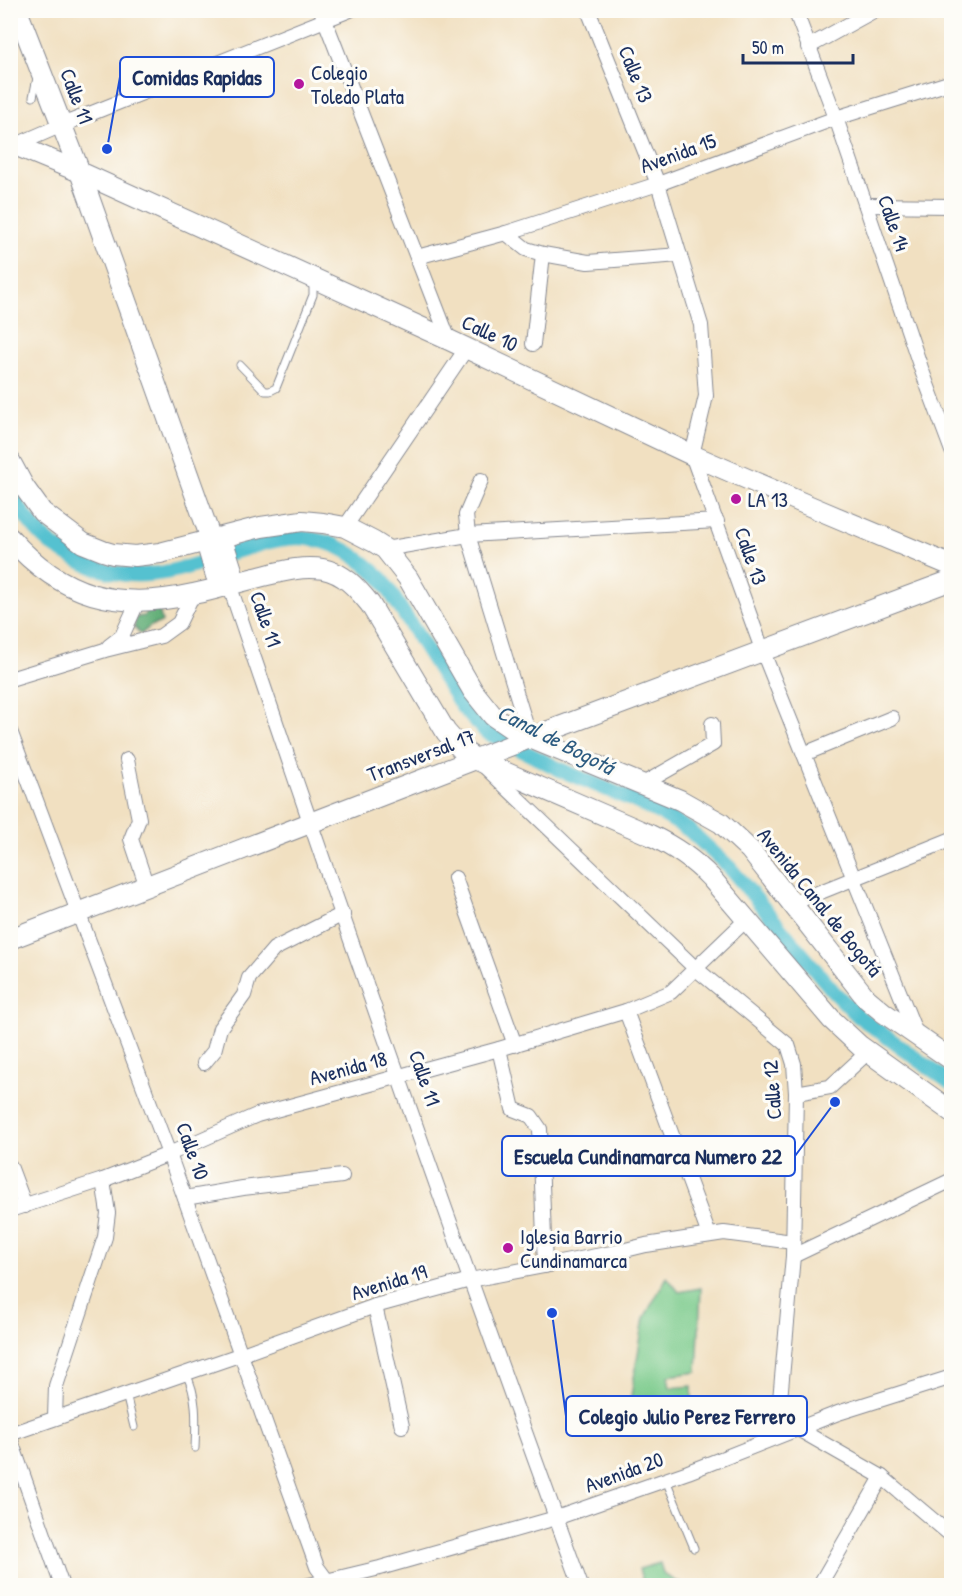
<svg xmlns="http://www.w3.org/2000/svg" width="962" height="1596" font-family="'Patrick Hand',sans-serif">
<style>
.green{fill:#7bcb8c;stroke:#4b7d75;stroke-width:1.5}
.forest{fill:#64af78;stroke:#406f6b;stroke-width:1.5}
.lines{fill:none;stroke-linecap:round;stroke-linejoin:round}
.canal{stroke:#55c1d0;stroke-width:15}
.lane-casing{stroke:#868890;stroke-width:9}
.street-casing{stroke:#868890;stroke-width:16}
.secondary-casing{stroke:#868890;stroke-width:22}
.lane{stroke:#fff;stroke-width:7}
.street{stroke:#fff;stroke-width:14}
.secondary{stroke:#fff;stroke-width:20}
.poi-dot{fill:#b5179e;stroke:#fdfcf7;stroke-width:2}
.labels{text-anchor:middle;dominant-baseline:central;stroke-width:6;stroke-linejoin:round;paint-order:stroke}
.poi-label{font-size:21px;fill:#1b2f5e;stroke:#fdfcf7;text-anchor:start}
.street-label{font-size:21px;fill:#1b2f5e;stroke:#fdfcf7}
.water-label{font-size:22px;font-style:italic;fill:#2c5b80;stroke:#fdfcf7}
.leader{fill:none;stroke:#1d4ed8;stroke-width:2}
.callout-dot{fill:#1d4ed8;stroke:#fdfcf7;stroke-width:2}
.callout{fill:#fdfcf7;stroke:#1d4ed8;stroke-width:2}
.callout-label{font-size:22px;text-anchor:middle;font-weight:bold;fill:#1b2f5e}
</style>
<rect width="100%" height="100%" fill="#fdfcf7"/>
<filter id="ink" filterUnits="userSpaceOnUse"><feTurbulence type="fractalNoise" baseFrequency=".0167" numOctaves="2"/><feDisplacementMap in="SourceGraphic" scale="12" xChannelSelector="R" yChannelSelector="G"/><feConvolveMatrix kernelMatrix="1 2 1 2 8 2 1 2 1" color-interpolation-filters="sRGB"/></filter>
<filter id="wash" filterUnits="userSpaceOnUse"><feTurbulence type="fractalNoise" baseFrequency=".008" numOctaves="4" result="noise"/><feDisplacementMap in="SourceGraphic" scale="24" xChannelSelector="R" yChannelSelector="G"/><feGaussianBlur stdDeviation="1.35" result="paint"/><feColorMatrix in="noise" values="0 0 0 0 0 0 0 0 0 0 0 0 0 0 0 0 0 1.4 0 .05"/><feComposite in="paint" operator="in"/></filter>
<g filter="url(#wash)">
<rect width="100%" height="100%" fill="#f1e0c1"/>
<!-- green -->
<g class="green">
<path d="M667 1277 679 1292 701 1288 697 1372 668 1376 670 1388 692 1386V1408L668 1402 649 1419 648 1413 638 1416 629 1408 644 1318Z"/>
<path d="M660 1563 663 1574 683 1585H644L639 1569Z"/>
</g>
<!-- forest -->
<path class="forest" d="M147 608H159L162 622 151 626 141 634 134 627 136 617 144 616Z"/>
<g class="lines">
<!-- canal -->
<path class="canal" d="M10 493C20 510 38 535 54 546 62 552 72 557 82 562 145 592 192 563 254 546 270 541 286 537 303 538 336 540 359 557 382 579L463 708 486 732 561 770 630 799 664 815 689 830 730 868 834 992 858 1016 952 1084"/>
</g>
</g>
<g filter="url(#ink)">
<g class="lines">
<!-- lane casing -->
<g class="lane-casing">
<g id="lane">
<path d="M33 97 37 78"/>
<path d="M240 365 265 391H270L276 388 313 295V281"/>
<path d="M186 1374C198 1396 196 1423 195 1448"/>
<path d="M126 1394 134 1427"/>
<path d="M666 1480 694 1548"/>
</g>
</g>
<!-- street casing -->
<g class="street-casing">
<g id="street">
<path d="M321 10 449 340"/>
<path d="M588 10 658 184 701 325 706 396 692 455 763 652 917 1036"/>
<path d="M795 10 836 118 922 371 952 451"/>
<path d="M808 47 875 10"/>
<path d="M16 145 62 125 350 10"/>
<path d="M866 205 952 206"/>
<path d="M506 233 526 249 543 254 588 262 680 255"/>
<path d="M417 257 506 233 658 184 836 118 952 82"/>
<path d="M533 344 543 254"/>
<path d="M481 480 466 515 468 535 530 738"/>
<path d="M345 527 466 349"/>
<path d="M385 549 468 535 717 521"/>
<path d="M229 584C342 919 459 1253 581 1586"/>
<path d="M109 646 122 636 138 601"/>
<path d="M10 679 105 650 161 636 179 623 193 594"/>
<path d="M10 731 169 1154 317 1567 331 1586"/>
<path d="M804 754 892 718"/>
<path d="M127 760 139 819 131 839 147 887"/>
<path d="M485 767 695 968 788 1045 794 1064 796 1093 793 1256 779 1411 784 1421 882 1477 952 1536"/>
<path d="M643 784 713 744 712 724"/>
<path d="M455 878 515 1045"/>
<path d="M793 903 952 839"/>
<path d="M626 1011 709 1235"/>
<path d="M499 1049 513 1109 531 1116 540 1129 545 1266"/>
<path d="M204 1063 214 1051 220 1028 244 995 249 978 274 949 343 914"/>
<path d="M796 1093 830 1087 868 1052"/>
<path d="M10 1166 25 1206"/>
<path d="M185 1198 243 1188 342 1176"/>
<path d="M10 1210 103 1180 169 1154 257 1115 499 1049 626 1011 671 992 746 920"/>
<path d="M793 1256 952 1180"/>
<path d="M375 1306 402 1426"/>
<path d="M55 1418 56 1386 105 1237 108 1213 103 1180"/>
<path d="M10 1434 242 1354 375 1306 470 1280 617 1252 646 1245 724 1233 793 1242"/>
<path d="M10 1438 62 1586"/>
<path d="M305 1586 380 1568 556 1518 688 1472 838 1413 952 1377"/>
<path d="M819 1586 882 1477"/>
</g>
</g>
<!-- secondary casing -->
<g class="secondary-casing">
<g id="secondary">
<path d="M17 10 80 172 211 539 209 552 216 576 229 584 232 570 224 545 211 539"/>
<path d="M10 143 80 172 449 340 692 455 805 504 950 565"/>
<path d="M10 461 24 487 42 512 83 543 103 551 113 554 135 556 160 553 261 527 302 521 323 523 345 527 374 542 385 549 408 578 473 691 493 716 518 733 680 800 721 823 750 850 866 998 884 1013 952 1060"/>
<path d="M10 538C62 597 118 611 193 594 214 590 234 583 255 578 276 573 301 565 323 569 344 573 357 588 370 604L446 732 462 750 477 760 650 835C673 846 693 859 711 878L832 1020 860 1046 952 1112"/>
<path d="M10 939 530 738 952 580"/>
</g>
</g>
<!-- lane -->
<use href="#lane" class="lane"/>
<!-- street -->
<use href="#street" class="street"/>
<!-- secondary -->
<use href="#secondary" class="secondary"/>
</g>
</g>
<!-- markers -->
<g class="poi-dot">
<circle cx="299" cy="84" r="6"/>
<circle cx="736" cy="499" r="6"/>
<circle cx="508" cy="1248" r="6"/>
</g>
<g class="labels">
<!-- poi labels -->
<g class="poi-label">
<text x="311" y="72">Colegio<tspan x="311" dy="24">Toledo Plata</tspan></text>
<text x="748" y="499">LA 13</text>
<text x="520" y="1236">Iglesia Barrio<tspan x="520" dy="24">Cundinamarca</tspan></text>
</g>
<!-- street labels -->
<g class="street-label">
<text transform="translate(636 74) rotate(68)">Calle 13</text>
<text transform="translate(77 96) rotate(69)">Calle 11</text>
<text transform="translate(678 153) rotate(-20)">Avenida 15</text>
<text transform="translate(894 223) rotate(71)">Calle 14</text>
<text transform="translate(490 333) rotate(25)">Calle 10</text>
<text transform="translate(751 556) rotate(71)">Calle 13</text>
<text transform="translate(266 619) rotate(71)">Calle 11</text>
<text transform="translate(421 755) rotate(-21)">Transversal 17</text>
<text transform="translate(820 902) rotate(51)">Avenida Canal de Bogotá</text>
<text transform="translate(348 1068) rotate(-15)">Avenida 18</text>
<text transform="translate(425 1078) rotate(71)">Calle 11</text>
<text transform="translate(772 1090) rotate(-94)">Calle 12</text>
<text transform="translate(193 1151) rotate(70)">Calle 10</text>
<text transform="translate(389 1282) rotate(-17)">Avenida 19</text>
<text transform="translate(624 1472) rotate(-20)">Avenida 20</text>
</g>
<!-- water labels -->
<g class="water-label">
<text transform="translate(556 739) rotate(27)">Canal de Bogotá</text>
</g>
</g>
<!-- callouts -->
<path class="leader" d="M107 149L120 77M835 1102L795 1156M552 1313L566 1416"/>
<g class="callout-dot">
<circle cx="107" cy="149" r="6"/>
<circle cx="835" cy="1102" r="6"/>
<circle cx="552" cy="1313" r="6"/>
</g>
<g class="callout">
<rect x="120" y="57" width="154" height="40" rx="6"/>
<rect x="502" y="1136" width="293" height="40" rx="6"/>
<rect x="566" y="1396" width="241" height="40" rx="6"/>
</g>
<g class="callout-label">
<text x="197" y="85">Comidas Rapidas</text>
<text x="648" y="1164">Escuela Cundinamarca Numero 22</text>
<text x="687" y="1424">Colegio Julio Perez Ferrero</text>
</g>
<!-- margin -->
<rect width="962" height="1596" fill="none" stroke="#fdfcf7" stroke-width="36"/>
<!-- scale -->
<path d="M743 54v9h110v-9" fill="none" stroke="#1b2f5e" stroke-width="3"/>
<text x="752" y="54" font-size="18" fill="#1b2f5e" stroke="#fdfcf7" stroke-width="4.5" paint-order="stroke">50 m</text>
</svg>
